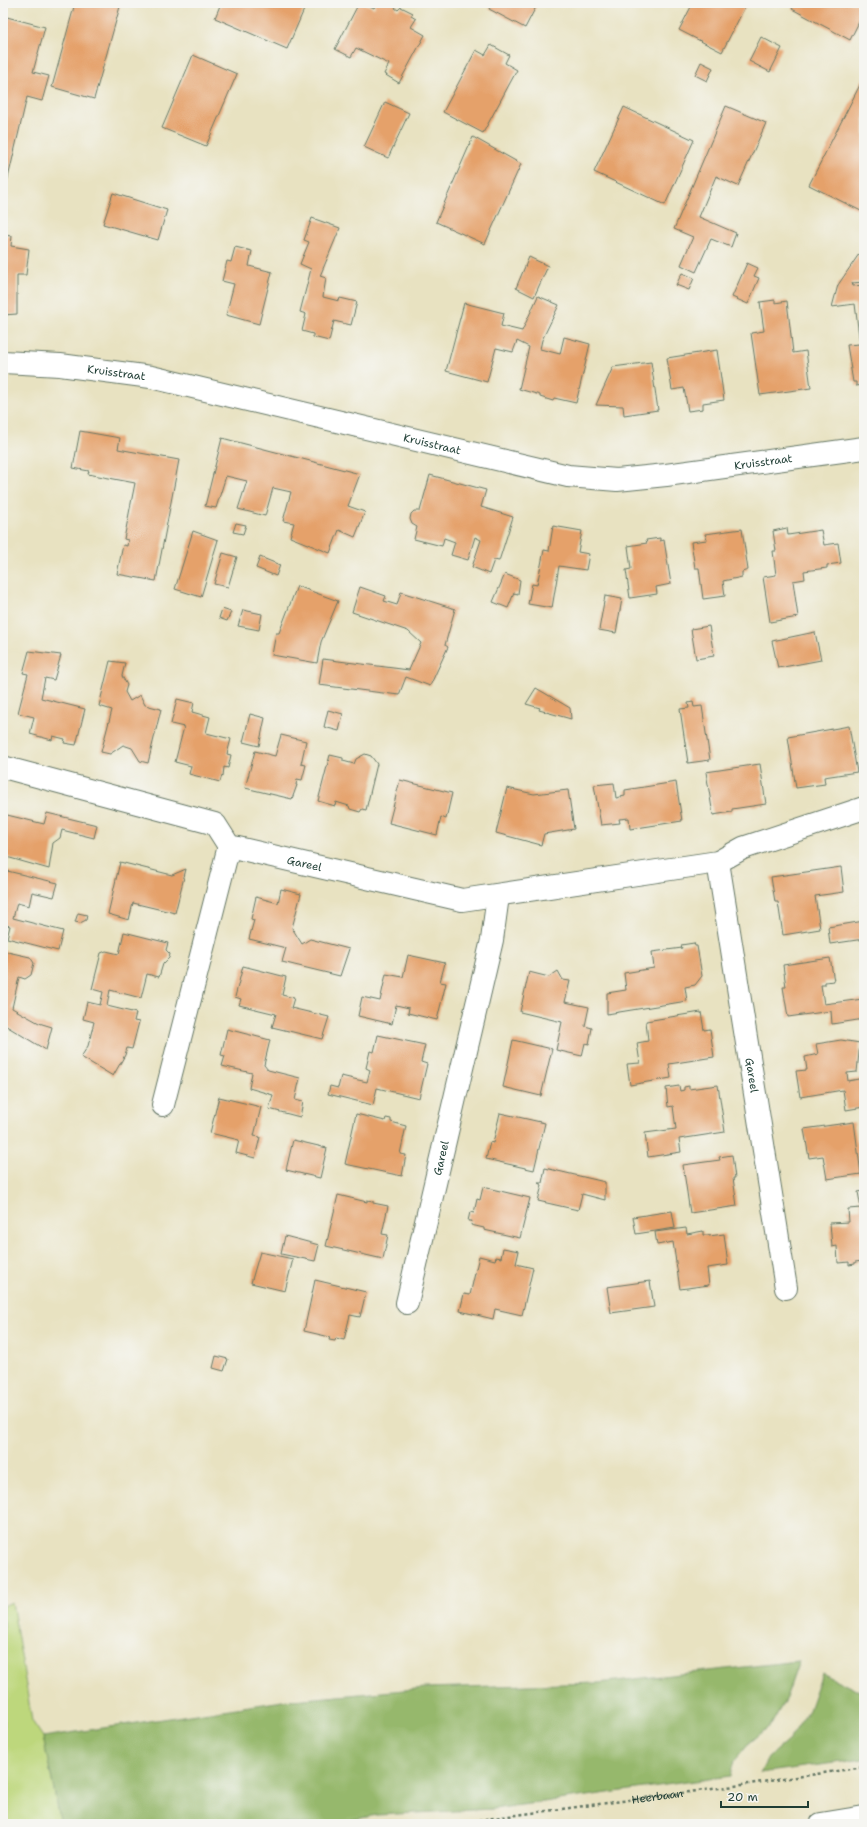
<svg xmlns="http://www.w3.org/2000/svg" width="867" height="1827" font-family="'Shantell Sans',sans-serif">
<style>
.green{fill:#bdd77c;stroke:#6e8a58}
.forest{fill:#96b86c;stroke:#5a7a50}
.building{fill:#e5a16a}
.lines{fill:none;stroke-linecap:round;stroke-linejoin:round}
.minor-casing{stroke:#657765;stroke-width:24}
.tertiary-casing{stroke:#657765;stroke-width:24}
.secondary-casing{stroke:#657765;stroke-width:24}
.path{stroke:#657765;stroke-width:2.5;stroke-dasharray:3 3;stroke-linecap:butt}
.minor{stroke:#fff;stroke-width:22}
.tertiary{stroke:#fff;stroke-width:22}
.secondary{stroke:#fff;stroke-width:22}
.labels{text-anchor:middle;dominant-baseline:central;stroke-width:3;stroke-linejoin:round;paint-order:stroke}
.street-label{font-size:11px;fill:#1f3d34;stroke:#f6f6f2}
</style>
<rect width="100%" height="100%" fill="#f6f6f2"/>
<filter id="ink" filterUnits="userSpaceOnUse"><feTurbulence type="fractalNoise" baseFrequency=".025" numOctaves="2"/><feDisplacementMap in="SourceGraphic" scale="8" xChannelSelector="R" yChannelSelector="G"/><feConvolveMatrix kernelMatrix="1 2 1 2 8 2 1 2 1" color-interpolation-filters="sRGB"/></filter>
<filter id="wash" filterUnits="userSpaceOnUse"><feTurbulence type="fractalNoise" baseFrequency=".012" numOctaves="4" result="noise"/><feDisplacementMap in="SourceGraphic" scale="16" xChannelSelector="R" yChannelSelector="G"/><feGaussianBlur stdDeviation="0.9" result="paint"/><feColorMatrix in="noise" values="0 0 0 0 0 0 0 0 0 0 0 0 0 0 0 0 0 1.4 0 .05"/><feComposite in="paint" operator="in"/></filter>
<g filter="url(#wash)">
<rect width="100%" height="100%" fill="#e8e2c1"/>
<!-- green -->
<path class="green" d="M12 1602 32 1721 43 1737 61 1824H3V1606Z"/>
<!-- forest -->
<g class="forest">
<path d="M799 1661 786 1698 771 1725 747 1745 734 1761 730 1776 493 1809 376 1815 333 1824H61L43 1737 283 1701 426 1688 598 1683Z"/>
<path d="M822 1673 864 1694V1759L760 1773 768 1758 789 1740 809 1710Z"/>
</g>
<g id="blocks">
<!-- building -->
<g class="building">
<path d="M75 3H121L94 99 52 87Z"/>
<path d="M221 3H303L306 5 287 49 215 18Z"/>
<path d="M359 3H364L374 8 376 3H393L397 5 395 8 398 10 401 7 413 13 411 16 416 19 411 27 425 35 399 83 384 74 389 64 356 48 351 57 335 49Z"/>
<path d="M492 3H538L525 28 489 9Z"/>
<path d="M693 3H747L722 52 679 30Z"/>
<path d="M795 3H864V12L850 40 792 9Z"/>
<path d="M3 16 45 27 33 72 49 76 42 101 27 97 4 195Z"/>
<path d="M761 37 782 48 770 72 749 61Z"/>
<path d="M491 45 509 55 505 63 517 70 483 133 443 112 476 50 485 55Z"/>
<path d="M193 55 237 74 206 146 162 128Z"/>
<path d="M701 62 713 68 707 81 695 75Z"/>
<path d="M864 77V210L863 212 809 185Z"/>
<path d="M385 102 409 113 388 158 364 147Z"/>
<path d="M726 106 766 123 738 186 716 176 699 217 736 233 731 247 711 239 696 272 681 265 693 237 674 229Z"/>
<path d="M624 107 694 140 665 205 594 172Z"/>
<path d="M473 137 521 164 485 244 436 222Z"/>
<path d="M113 193 167 210 158 240 103 224Z"/>
<path d="M312 218 340 228 320 276 326 278 323 297 339 301 340 298 357 302 351 325 334 321 329 341 313 337V334L302 331 306 314 300 312 311 269 300 264 309 242 304 240Z"/>
<path d="M3 235 12 236 11 246 29 249 26 275H17V314L3 315Z"/>
<path d="M235 247 252 251 249 266 272 272 259 324 226 315 234 284 222 281 227 261 231 262Z"/>
<path d="M859 254 864 257V282L852 283 853 286 864 285V385L856 386V382H853L847 345 860 344 855 304 832 307 838 285Z"/>
<path d="M529 257 548 266 534 297 516 288Z"/>
<path d="M747 263 758 268 754 276 759 278 748 304 732 297Z"/>
<path d="M682 273 694 278 689 290 676 285Z"/>
<path d="M538 296 559 305 542 340 540 349 560 354 564 337 590 344 576 403 554 398 553 401 540 397V395L519 389 529 347 517 341 513 352 496 348 487 382 446 371 464 303 504 313 501 326 522 331Z"/>
<path d="M775 300V303L787 301 793 353 806 351 811 388 760 395 751 333 764 331 760 302Z"/>
<path d="M717 350 724 400 703 403V409L688 411 684 388 672 390 667 358Z"/>
<path d="M651 362 658 410 624 415 623 406 596 405 613 367Z"/>
<path d="M80 431 120 438 118 449 179 460 156 581 117 574 123 545 127 546 128 540 124 539 135 483 88 474 89 471 73 468Z"/>
<path d="M222 438 360 474 348 506 365 512 355 537 339 530 330 553 290 537 294 523 283 521 291 492 273 488 265 516 238 509 247 481 226 476 216 508 205 506Z"/>
<path d="M430 475 486 490 481 507 513 517 499 561 494 560 489 574 472 567 481 540 475 537 468 560 451 555 455 542 444 538 442 546 414 539 417 527 412 524 410 519 411 514 414 511H420Z"/>
<path d="M236 523 246 525 243 534 233 532Z"/>
<path d="M553 526 582 531 578 552 589 554 586 570 559 566 552 608 528 604 532 584 537 585 544 550 549 551Z"/>
<path d="M787 528 788 535 821 530 824 545 838 543 841 563 827 565V568L804 571 805 579 793 581 798 617 770 622 763 577 776 575 773 551H776L773 531Z"/>
<path d="M742 529 748 570 742 572V577L723 581 725 596 703 599 699 568H695L691 542 707 540 705 534Z"/>
<path d="M193 531 218 540 201 597 175 589Z"/>
<path d="M660 538V541L664 540 671 584 656 587 657 594 630 598 626 570 631 569 628 546 647 543 646 540Z"/>
<path d="M223 553 237 557 228 587 214 584Z"/>
<path d="M260 557 280 565 276 576 256 568Z"/>
<path d="M505 574 520 580 518 594 514 593 508 608 493 602Z"/>
<path d="M297 586 338 601 321 642 317 663 272 655 276 633H279Z"/>
<path d="M360 587 386 596 384 601 397 605 401 592 455 609 445 645 448 647 430 686 406 677 399 695 319 685 323 659 409 670 421 643 408 631 352 612Z"/>
<path d="M605 596 622 599 616 633 599 630Z"/>
<path d="M222 609 231 612 227 621 219 618Z"/>
<path d="M243 610 262 614 259 630 238 626Z"/>
<path d="M709 626 714 656 696 659 691 629Z"/>
<path d="M815 632 821 660 778 668 772 641Z"/>
<path d="M29 651 61 655 54 680 45 678 41 698 85 709 76 745 64 743 65 739 53 736 52 740 30 734 34 717 18 713 28 674 23 673Z"/>
<path d="M110 661 125 663 122 676 127 685 125 692 130 701 140 695 145 705 161 709 148 763 140 761 132 748 123 745 110 754 101 752 112 710 99 706Z"/>
<path d="M536 688 570 708 571 719 539 710 540 708 526 704Z"/>
<path d="M177 699 194 703 192 712 210 717 206 733 231 739 227 754 231 755 228 768 224 767 223 776 222 775 220 782 189 774 191 766 175 762 184 727 171 724Z"/>
<path d="M693 702 694 707 702 706 710 760 688 763 680 709 689 708 688 703Z"/>
<path d="M328 710 343 714 339 731 324 727Z"/>
<path d="M250 714 265 718 259 746 243 742Z"/>
<path d="M849 726 857 772 824 777 825 784 796 788 788 737Z"/>
<path d="M281 735 306 741 301 764 306 765 302 780 297 779 296 785H297L292 799 245 788 255 751 275 756Z"/>
<path d="M365 754 371 756 377 764 366 810 362 809 360 812 350 809 349 806 336 802 335 806 318 801 330 755 343 758V761L354 764 356 759Z"/>
<path d="M760 764 766 804 732 809V812L713 815 706 772Z"/>
<path d="M400 780 452 793 446 819 441 817 437 835 389 823Z"/>
<path d="M676 782 682 821 630 829 629 818 619 819 620 823 601 825 594 785 614 783 616 798 625 796V790Z"/>
<path d="M507 788 534 794 568 790 574 829 544 834 541 845 496 833Z"/>
<path d="M47 813 97 825 94 838 62 830 60 838 53 843 49 869 3 856V814L44 824Z"/>
<path d="M120 862 172 875 186 869 175 913 133 903 129 920 108 914Z"/>
<path d="M841 867 844 892 815 896 820 929 783 935 778 902H775L771 877Z"/>
<path d="M3 870 58 883 54 897 32 892 29 906 17 903 13 918 63 931 58 951 7 938 10 926 3 924Z"/>
<path d="M281 889 301 894 292 928 302 944 310 939 349 949 340 976 282 962 286 948 249 939 254 920 251 919 256 897 278 903Z"/>
<path d="M78 913 87 915 86 920 80 923 75 922Z"/>
<path d="M864 921V939L830 944 828 927Z"/>
<path d="M124 932 168 943 166 950 170 954 169 958 163 964 159 977 147 974 141 998 110 990 107 1006 136 1013 134 1021 139 1022 132 1049 127 1048 125 1055 113 1076 81 1057 88 1046 94 1022 83 1019 87 1002 100 1005 103 992 92 989 101 953 106 951 119 954Z"/>
<path d="M694 943 695 946H697L702 976 695 985 685 987 687 1001 607 1014V993L626 990 624 973 654 968 652 952 682 948 681 945Z"/>
<path d="M3 951 30 957 34 963 31 975 25 979 19 977 12 1008 39 1023 52 1027 46 1050 3 1024Z"/>
<path d="M408 955 445 963 440 982 446 983 437 1020 408 1013 409 1008 396 1005 392 1024 358 1016 362 997 380 1001 386 974 403 977Z"/>
<path d="M830 958 834 981 825 982V985H821L824 1004 863 999 864 1019 832 1024 831 1011 788 1017 783 987H786L783 965Z"/>
<path d="M243 966 286 977 282 995 294 998 291 1008 329 1017 322 1039 272 1027 276 1014 239 1005 241 999 235 997Z"/>
<path d="M558 971 563 980 570 981 565 1002 589 1007 585 1026 592 1028 589 1044 585 1043 582 1056 556 1050 562 1022 520 1012 529 972 549 977Z"/>
<path d="M701 1012 704 1030 710 1029 714 1057 669 1064 671 1078 630 1085 627 1064 640 1063 637 1043 648 1041 646 1021Z"/>
<path d="M227 1029 270 1040 264 1065 268 1070 300 1078 295 1100 303 1102 300 1117 269 1109 273 1095 249 1088 252 1073 222 1066 225 1056 221 1055Z"/>
<path d="M378 1035 425 1045 421 1062 427 1064 419 1098 377 1088 373 1105 328 1094 330 1086 338 1088 341 1076 367 1082 370 1070 366 1068 370 1051 374 1052Z"/>
<path d="M513 1040 552 1049 541 1096 503 1087Z"/>
<path d="M841 1040 860 1043 857 1072 847 1073 848 1081 864 1078V1107L846 1110 843 1090 800 1097 796 1071 807 1070 805 1057 818 1054 816 1044Z"/>
<path d="M718 1085 725 1132 679 1139 681 1152 648 1157 645 1133 676 1129 673 1106 668 1107 666 1088 679 1086 680 1091 684 1090V1087L689 1086V1089Z"/>
<path d="M219 1097 261 1107 254 1136 260 1137 255 1158 236 1153 239 1140 210 1133Z"/>
<path d="M500 1113 545 1123 534 1170 486 1159 490 1142 493 1143Z"/>
<path d="M356 1114 385 1121 386 1118 391 1119V1122L406 1126 400 1154 406 1155 402 1176 345 1164Z"/>
<path d="M854 1122 861 1174 827 1179 823 1156 809 1158 804 1129Z"/>
<path d="M293 1140 327 1148 320 1178 286 1170Z"/>
<path d="M732 1155 735 1178H733L737 1206 690 1213 683 1165 720 1160 719 1157Z"/>
<path d="M545 1168 605 1182V1200L582 1194 578 1210 538 1201 542 1185 538 1183H542Z"/>
<path d="M483 1187 530 1198 520 1238 484 1230V1228L471 1225 472 1221H468L470 1212 474 1213 477 1199 480 1200Z"/>
<path d="M864 1191 863 1261 855 1262V1264L849 1265V1262L838 1263 837 1246 832 1247 830 1223 849 1222 848 1209 861 1208 858 1192Z"/>
<path d="M338 1195 367 1202V1200L373 1201V1203L388 1206 382 1234 388 1235 383 1259 326 1246Z"/>
<path d="M672 1211 675 1228 636 1234 633 1217Z"/>
<path d="M686 1228 687 1234 703 1231V1235H709V1236L724 1234 728 1265 707 1268 709 1285 680 1289 673 1242 657 1245 655 1232Z"/>
<path d="M285 1236 319 1245 315 1261 281 1254Z"/>
<path d="M503 1248 519 1251 516 1264 533 1268 522 1315 495 1309 493 1319 460 1311 464 1294 470 1295 479 1256 495 1260 496 1257 501 1258Z"/>
<path d="M260 1252 293 1259 285 1291 251 1283Z"/>
<path d="M315 1280 366 1292 360 1317 350 1315 344 1340 336 1338 335 1341 329 1340 330 1337 304 1331Z"/>
<path d="M650 1281 654 1307 611 1313 607 1287Z"/>
<path d="M216 1356 228 1359 224 1371 213 1368Z"/>
</g>
</g>
</g>
<g filter="url(#ink)">
<use href="#blocks" fill-opacity="0" stroke="#657765" stroke-width="1"/>
<g class="lines">
<!-- minor casing -->
<g class="minor-casing">
<g id="minor">
<path id="s2" d="M3 767 215 824 229 846 462 900 718 862 743 848 864 808"/>
<path id="s3" d="M718 862 786 1288"/>
<path d="M163 1105 229 846"/>
<path id="s4" d="M407 1303 492 940 498 896"/>
</g>
</g>
<!-- tertiary casing -->
<g class="tertiary-casing">
<g id="tertiary">
<path id="s5" d="M3 362 60 365 151 377 568 476 617 480 666 475 864 448"/>
</g>
</g>
<!-- secondary casing -->
<g class="secondary-casing">
<path id="secondary" d="M821 1824 864 1817"/>
</g>
<!-- path -->
<path class="path" id="s1" d="M449 1824 742 1785 864 1767"/>
<!-- minor -->
<use href="#minor" class="minor"/>
<!-- tertiary -->
<use href="#tertiary" class="tertiary"/>
<!-- secondary -->
<use href="#secondary" class="secondary"/>
</g>
</g>
<g class="labels">
<!-- street labels -->
<g class="street-label">
<text stroke="none"><textPath href="#s5" startOffset="114">Kruisstraat</textPath></text>
<text stroke="none"><textPath href="#s5" startOffset="438">Kruisstraat</textPath></text>
<text stroke="none"><textPath href="#s5" startOffset="774">Kruisstraat</textPath></text>
<text stroke="none"><textPath href="#s2" startOffset="323">Gareel</textPath></text>
<text stroke="none"><textPath href="#s3" startOffset="216">Gareel</textPath></text>
<text stroke="none"><textPath href="#s4" startOffset="149">Gareel</textPath></text>
<text stroke="none"><textPath href="#s1" startOffset="210">Heerbaan</textPath></text>
</g>
</g>
<!-- margin -->
<rect width="867" height="1827" fill="none" stroke="#f6f6f2" stroke-width="16"/>
<!-- scale -->
<path d="M721 1801v6h87v-6" fill="none" stroke="#1f3d34" stroke-width="2"/>
<text x="727" y="1801" font-size="12" fill="#1f3d34" stroke="#f6f6f2" stroke-width="3" paint-order="stroke">20 m</text>
</svg>
